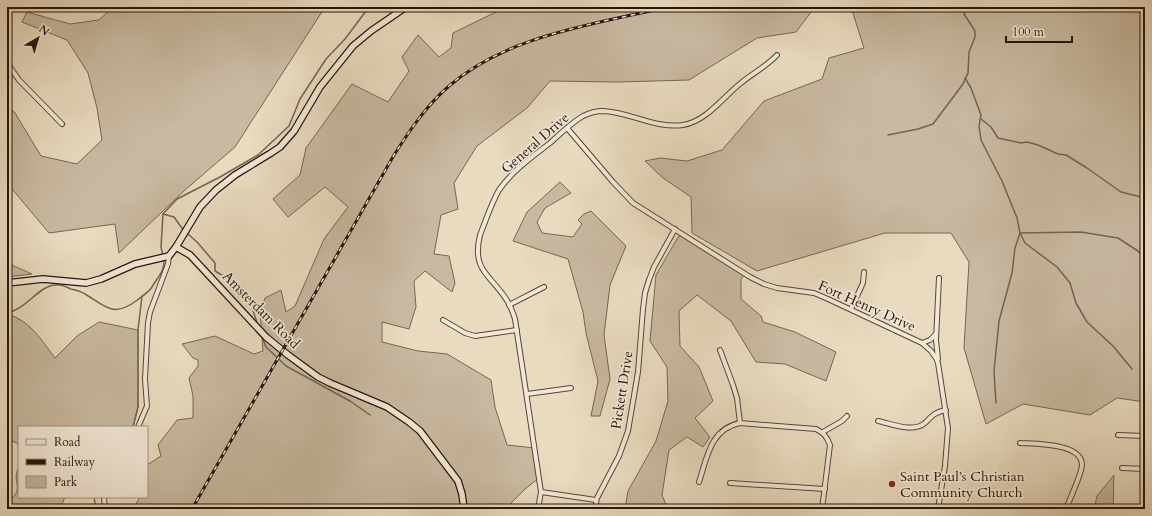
<svg xmlns="http://www.w3.org/2000/svg" width="1152" height="516" font-family="Cardo,serif">
<style>
.green{fill:#c8b9a1;stroke:#776656}
.lines{fill:none;stroke-linecap:round;stroke-linejoin:round}
.stream{stroke:#736353;stroke-width:1.5}
.street-casing{stroke:#574639;stroke-width:6}
.secondary-casing{stroke:#26140c;stroke-width:8}
.street{stroke:#f1e8d6;stroke-width:4}
.secondary{stroke:#f1e8d6;stroke-width:5.5}
.rail-casing{stroke:#26140c;stroke-width:3}
.rail{stroke:#f1e8d6;stroke-width:1.5;stroke-dasharray:4.5;stroke-linecap:butt}
.poi-dot{fill:#8f2418;stroke:#f1e8d6;stroke-width:1.5}
.labels{text-anchor:middle;dominant-baseline:central;stroke-width:3.5;stroke-linejoin:round;paint-order:stroke}
.street-label{font-size:14px;fill:#26140c;stroke:#f1e8d6}
.poi-label{font-size:14px;fill:#26140c;stroke:#f1e8d6;text-anchor:start}
</style>
<rect width="100%" height="100%" fill="#e9dbc0"/>
<filter id="stains"><feTurbulence type="fractalNoise" baseFrequency=".005" numOctaves="4"/><feColorMatrix values="0 0 0 0 .2 0 0 0 0 .09 0 0 0 0 .02 0 0 0 .5 -.17"/></filter>
<radialGradient id="worn" r=".72"><stop offset=".6" stop-color="#630" stop-opacity="0"/><stop offset="1" stop-color="#630" stop-opacity=".3"/></radialGradient>
<!-- green -->
<g class="green">
<path d="M113 7H325L235 147 185 190 119 253 115 224 49 233 7 183V105L15 113 41 156 77 164 102 140 97 108 88 73 67 40 22 22 27 12 70 24 99 20Z"/>
<path d="M510 7H815L796 32 757 38 689 80 618 82 550 81 527 108 477 146 454 183 458 209 441 215 434 254 449 256 455 283 452 292 425 271 414 281 416 307 409 329 382 322V342L418 351 447 354 491 380 495 407 507 445 535 448 539 478 525 489 511 503 515 509H133L140 497H147V465L161 456 158 445 177 420 193 418V396L189 378 198 366V360L193 358 182 344 215 336 254 354 263 351 260 313 265 298 281 290 286 312 295 306 324 239 348 207 325 187 288 217 273 199 300 175 306 148 352 84 388 102 409 71 402 57 418 35 439 57 451 48 453 33 500 10Z"/>
<path d="M851 7H1145V402L1117 398 1090 415 1023 404 986 424 964 348 969 262 951 233H885L757 271 692 233 691 197 663 178 645 161 660 158 687 161 722 150 764 101 822 79 829 58 864 48Z"/>
<path d="M560 182 571 193 545 208 537 222 542 233 573 237 582 224 578 220 584 214 591 211 626 246 610 285 604 335 610 379 600 416H591L598 381 586 333 583 312 568 259 513 241 527 212Z"/>
<path d="M684 234 745 274 741 279V299L761 316 763 322 795 332 836 352 826 381 785 364 756 362 731 321 697 295 679 311 680 346 699 367 713 401 695 418 710 437 703 447 687 437 669 450 662 495 668 509H625L628 491 656 441 668 401 667 367 650 341 656 275 678 237Z"/>
<path d="M7 263 32 274 7 277Z"/>
<path d="M7 314C31 321 41 340 55 358L77 336 99 322 138 330V407L133 427H19V444L7 439Z"/>
<path d="M19 467V497H65L60 509H7V502C27 489 10 482 19 467Z"/>
<path d="M1114 475C1113 487 1114 498 1113 509H1094L1097 496Z"/>
</g>
<g class="lines">
<!-- stream -->
<g class="stream">
<path d="M965 78 971 88 981 115 979 126 981 140 1002 181 1017 218 1020 233 1025 243 1057 267 1070 283 1076 303 1087 322 1113 346 1132 369"/>
<path d="M981 119 991 127 998 138 1021 143 1027 142 1038 145 1058 154 1066 155 1087 168 1121 192 1145 198"/>
<path d="M888 135 918 129 933 124 963 84 968 73 969 52 975 37V31L964 14 966 7"/>
<path d="M163 214 174 217 184 231"/>
<path d="M187 233 197 242 215 263V271L240 286 247 294 258 325"/>
<path d="M163 256 161 247 163 214 177 199 220 177 258 155 289 126 300 99 326 59 345 39 369 7"/>
<path d="M7 313C27 309 39 285 56 285 61 284 66 287 71 289 75 290 81 291 85 294 105 306 113 318 136 301 142 296 148 293 152 287 157 278 165 271 164 260"/>
<path d="M262 337 266 347 286 366 350 401 370 415"/>
<path d="M996 403 994 371 999 321 1012 273 1015 248 1020 233 1081 232 1118 238 1138 251 1145 259"/>
<path d="M133 427 138 407V330L142 296"/>
<path d="M94 497 96 509"/>
</g>
<!-- street casing -->
<g class="street-casing">
<g id="street">
<path d="M7 63 19 80 62 124"/>
<path d="M567 128 613 182 633 203 750 277 764 284 777 288 814 293 828 299 922 343 931 351 936 358 938 363 948 428 945 466 938 509"/>
<path d="M509 305 544 287"/>
<path d="M851 309 863 283 864 272"/>
<path d="M443 320 465 333 475 336 517 330"/>
<path d="M922 343 930 340 936 334"/>
<path d="M720 350 733 385 737 398 740 423"/>
<path d="M938 359 936 340 939 278"/>
<path d="M527 394 571 388"/>
<path d="M878 421C892 424 913 433 925 423 932 416 935 412 946 410"/>
<path d="M138 427 147 406 145 379 148 323 150 312 168 264 169 256"/>
<path d="M823 432 842 421 847 416"/>
<path d="M1118 435 1145 436"/>
<path d="M1020 443C1035 444 1082 443 1082 465 1081 476 1070 498 1066 509"/>
<path d="M1122 468 1145 469"/>
<path d="M699 482C707 458 710 429 740 423L816 429C824 433 827 437 830 445L822 509"/>
<path d="M730 483 825 489"/>
<path d="M1144 489 1145 451"/>
<path d="M541 492 596 500"/>
<path d="M104 497 105 509"/>
<path d="M538 509 541 492 515 319C513 313 511 307 508 302 492 275 471 272 480 235 486 220 491 204 499 190 512 171 532 157 550 143 560 134 571 123 583 116 589 113 596 111 603 111 630 112 656 129 683 125 707 121 723 97 741 83 753 73 767 66 777 55"/>
<path d="M595 509 597 498 619 456 628 431 638 372 643 309 645 293 649 280 654 267 675 229"/>
</g>
</g>
<!-- secondary casing -->
<g class="secondary-casing">
<g id="secondary">
<path d="M176 247 190 255 266 337 288 355 318 377 330 383 387 407 409 422 420 431 458 481 462 494 464 509"/>
<path d="M7 283 43 279 86 283 101 279 135 264 169 256 176 247 200 207 216 190 235 175 271 153 280 147 294 131 320 87 353 46 371 31 406 7"/>
</g>
</g>
<!-- street -->
<use href="#street" class="street"/>
<!-- secondary -->
<use href="#secondary" class="secondary"/>
<!-- rail casing -->
<g class="rail-casing">
<path id="rail" d="M192 509 394 155C410 130 426 106 449 86 508 35 593 25 667 7"/>
</g>
<!-- rail -->
<use href="#rail" class="rail"/>
</g>
<!-- markers -->
<circle class="poi-dot" cx="892" cy="484" r="4"/>
<g class="labels">
<!-- street labels -->
<g class="street-label">
<text transform="translate(535 143) rotate(-41)">General Drive</text>
<text transform="translate(867 306) rotate(24)">Fort Henry Drive</text>
<text transform="translate(261 310) rotate(45)">Amsterdam Road</text>
<text transform="translate(622 390) rotate(-81)">Pickett Drive</text>
</g>
<!-- poi labels -->
<g class="poi-label">
<text x="900" y="476">Saint Paul’s Christian<tspan x="900" dy="16">Community Church</tspan></text>
</g>
</g>
<!-- margin -->
<rect width="1152" height="516" fill="none" stroke="#e9dbc0" stroke-width="24"/>
<rect x="8" y="8" width="1136" height="500" fill="none" stroke="#26140c" stroke-width="2"/>
<rect x="12" y="12" width="1128" height="492" fill="none" stroke="#26140c"/>
<!-- legend -->
<rect x="18" y="426" width="130" height="72" fill="#f1e8d6" stroke="#a09385"/>
<rect x="26" y="439" width="20" height="6" fill="#f1e8d6" stroke="#a09385"/>
<text x="54" y="446" font-size="12" fill="#26140c">Road</text>
<rect x="26" y="459" width="20" height="6" fill="#26140c" stroke="#a09385"/>
<text x="54" y="466" font-size="12" fill="#26140c">Railway</text>
<rect x="26" y="476" width="20" height="12" fill="#c8b9a1" stroke="#a09385"/>
<text x="54" y="486" font-size="12" fill="#26140c">Park</text>
<!-- north arrow -->
<g transform="translate(38 38) rotate(38)" stroke="#f1e8d6" stroke-width="3" paint-order="stroke">
<path d="M0-3L7 15L0 10L-7 15Z" fill="#26140c"/>
<text y="-6" font-size="11" font-weight="bold" text-anchor="middle" fill="#26140c">N</text>
</g>
<!-- scale -->
<path d="M1006 36v6h66v-6" fill="none" stroke="#26140c" stroke-width="2"/>
<text x="1012" y="36" font-size="12" fill="#26140c" stroke="#f1e8d6" stroke-width="3" paint-order="stroke">100 m</text>
<rect width="100%" height="100%" filter="url(#stains)"/>
<rect width="100%" height="100%" fill="url(#worn)"/>
</svg>
